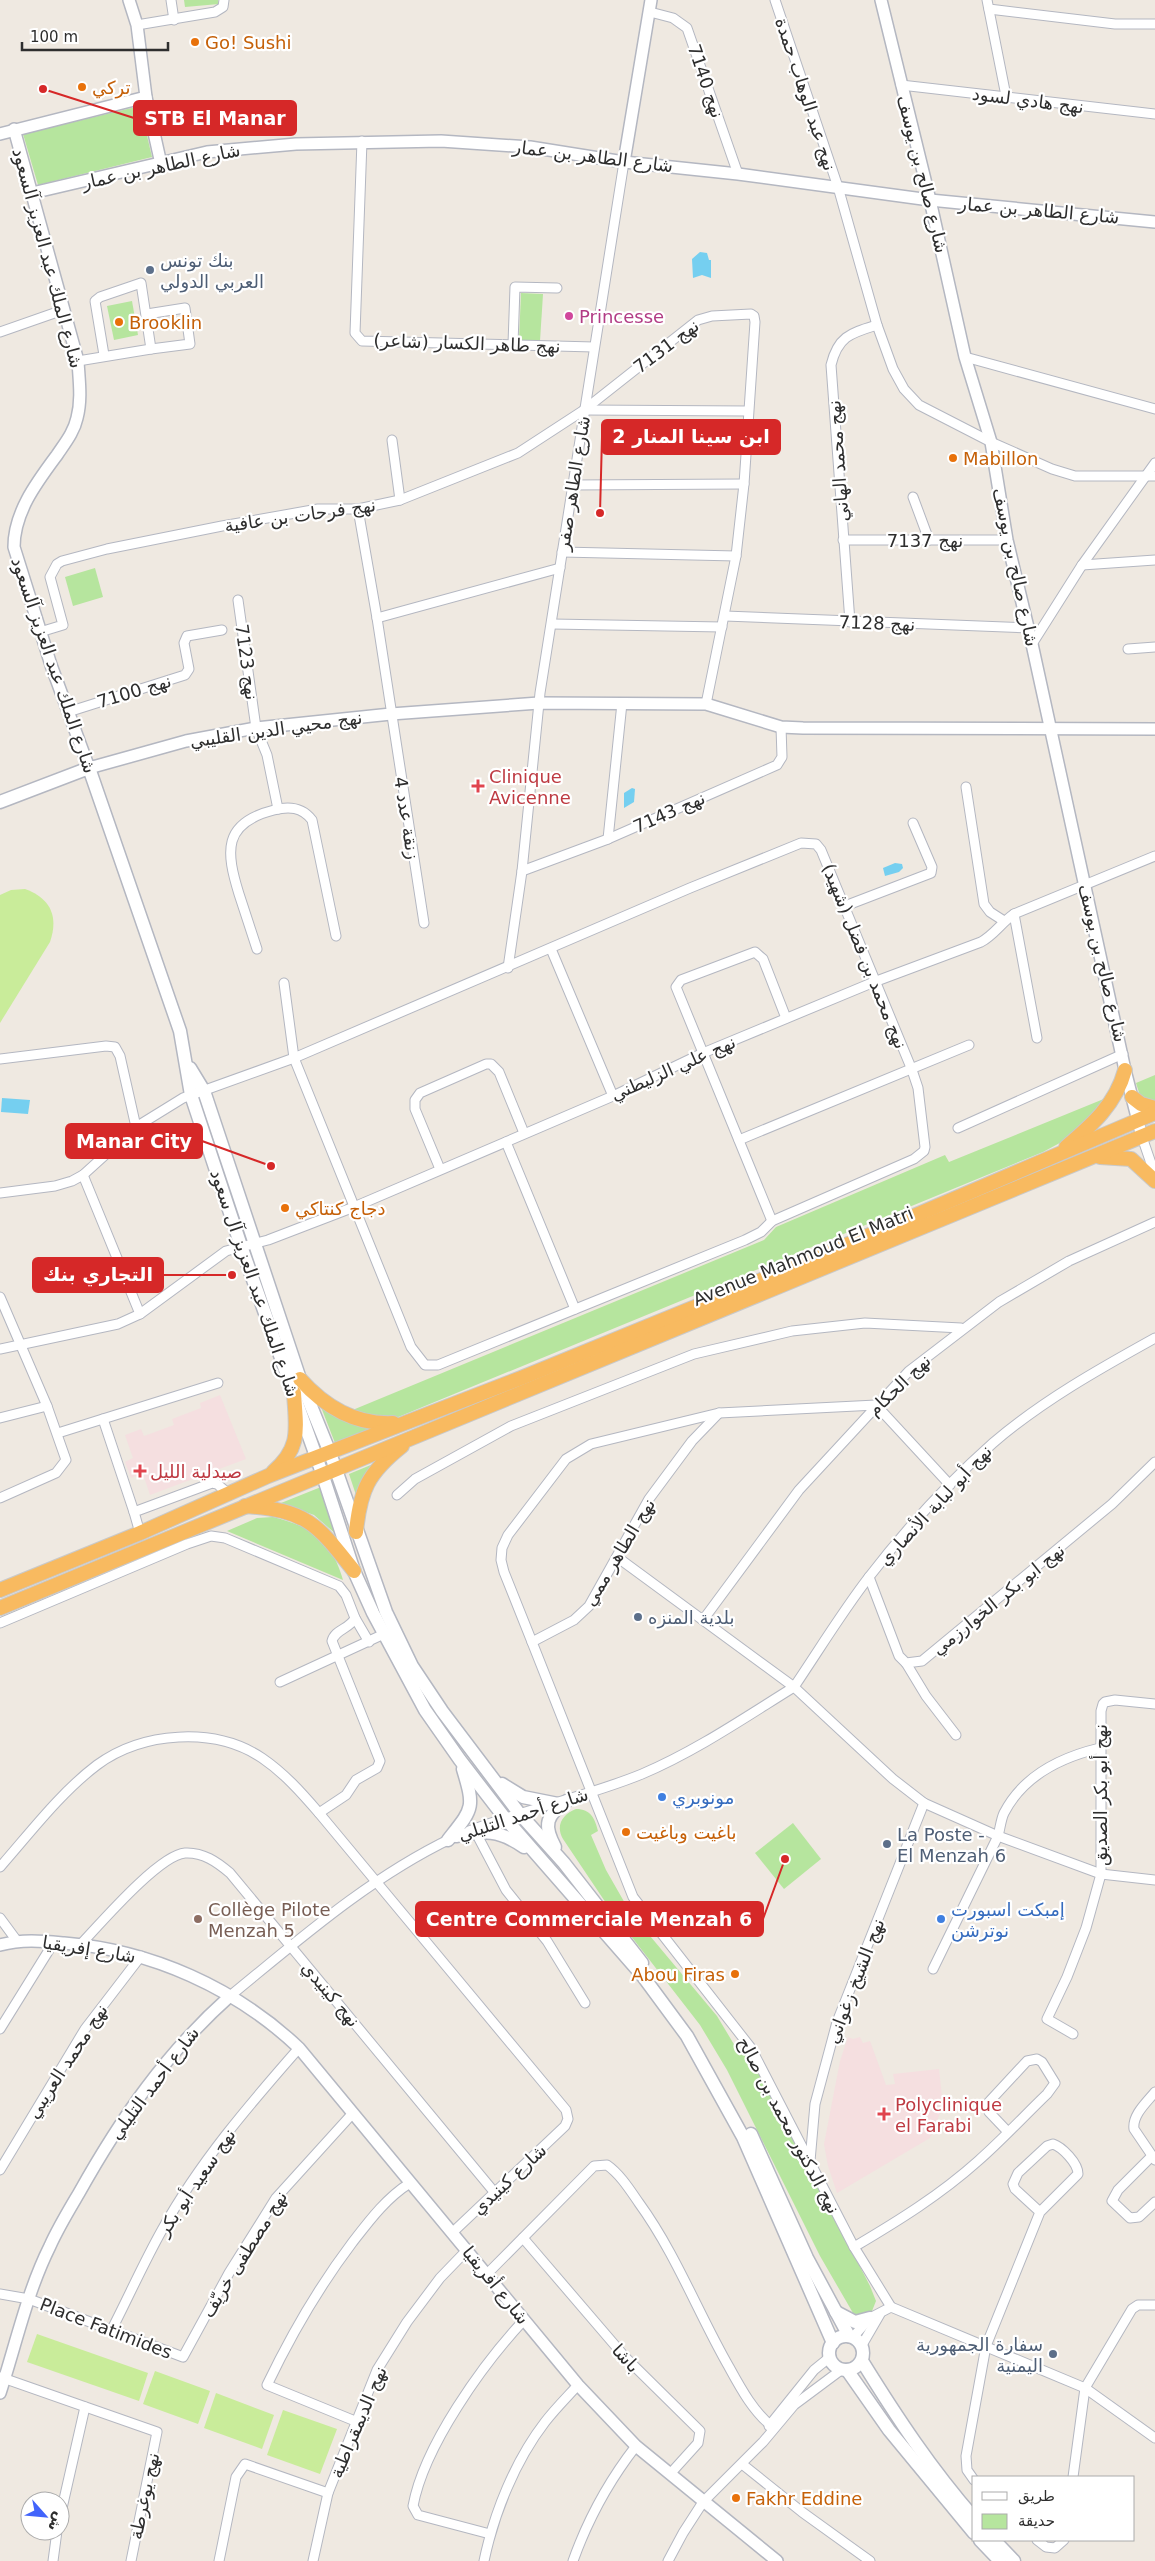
<svg xmlns="http://www.w3.org/2000/svg" width="1155" height="2561" font-family="'DejaVu Sans',Cairo,sans-serif">
<style>
.medical{fill:#f5dfe0}
.green{fill:#b6e59e}
.pitch{fill:#c9ec9a}
.water{fill:#75cff0}
.lines{fill:none;stroke-linecap:round;stroke-linejoin:round}
.minor-casing{stroke:#b4b7c1;stroke-width:11}
.tertiary-casing{stroke:#b4b7c1;stroke-width:14}
.secondary-casing{stroke:#b4b7c1;stroke-width:15}
.trunk-casing{stroke:#c9c9c9;stroke-width:16}
.minor{stroke:#fff;stroke-width:9}
.tertiary{stroke:#fff;stroke-width:11}
.secondary{stroke:#fff;stroke-width:12}
.trunk{stroke:#f8ba60;stroke-width:14}
.food-dot{fill:#e8710a;stroke:#fff;stroke-width:2}
.service-dot{fill:#5c6f8a;stroke:#fff;stroke-width:2}
.hotel-dot{fill:#d1479c;stroke:#fff;stroke-width:2}
.health-dot{fill:#e0444e;stroke:#fff;stroke-width:2}
.shop-dot{fill:#3f7fe0;stroke:#fff;stroke-width:2}
.education-dot{fill:#8d6e63;stroke:#fff;stroke-width:2}
.labels{text-anchor:middle;dominant-baseline:central;stroke-width:4.5;stroke-linejoin:round;paint-order:stroke}
.food-label{font-size:18px;fill:#c56008;stroke:#fff;text-anchor:start}
.street-label{font-size:18px;fill:#2e2e2e;stroke:#fff}
.service-label{font-size:18px;fill:#4e5e75;stroke:#fff;text-anchor:start}
.hotel-label{font-size:18px;fill:#b23c85;stroke:#fff;text-anchor:start}
.health-label{font-size:18px;fill:#be3a42;stroke:#fff;text-anchor:start}
.shop-label{font-size:18px;fill:#366cbe;stroke:#fff;text-anchor:start}
.education-label{font-size:18px;fill:#785e54;stroke:#fff;text-anchor:start}
.leader{fill:none;stroke:#d62828;stroke-width:2}
.callout-dot{fill:#d62828;stroke:#fff;stroke-width:2}
.callout{fill:#d62828;stroke:#d62828;stroke-width:2}
.callout-label{font-size:19px;text-anchor:middle;font-weight:bold;fill:#fff}
</style>
<rect width="100%" height="100%" fill="#efe9e1"/>
<!-- medical -->
<g class="medical">
<path d="M220 1395 246 1459 150 1495 143 1474 131 1478 125 1462 133 1458 125 1435 141 1429 144 1436 174 1425 172 1419 201 1408 200 1403Z"/>
<path d="M848 2037 853 2039 860 2037 863 2043 870 2041 886 2085 895 2084 893 2074 939 2069 943 2106 930 2138 837 2193 828 2166 824 2144 840 2061Z"/>
</g>
<!-- green -->
<g class="green">
<path d="M184 0H218L219 4 185 7Z"/>
<path d="M140 106 152 157 38 185 23 134Z"/>
<path d="M521 293 543 294 540 341 519 340Z"/>
<path d="M132 301 138 335 114 340 107 306Z"/>
<path d="M95 568 103 597 73 606 65 577Z"/>
<path d="M1155 1075V1103L1141 1099 1136 1083Z"/>
<path d="M1111 1096 1069 1138 1043 1152 335 1443 321 1407 355 1409 764 1240 776 1227 945 1155 949 1162Z"/>
<path d="M378 1462 358 1501 349 1474Z"/>
<path d="M321 1487 337 1535 314 1515 281 1503Z"/>
<path d="M273 1517C312 1527 331 1539 343 1580L227 1531 257 1518Z"/>
<path d="M576 1809C591 1809 595 1819 598 1831L591 1835 606 1870 630 1912 717 2016 738 2051 746 2046 870 2286 876 2301 872 2311 862 2317 853 2313 820 2256 727 2070 700 2025 610 1909 563 1839C555 1825 563 1814 576 1809Z"/>
<path d="M793 1823 821 1859 784 1889 755 1853Z"/>
</g>
<!-- pitch -->
<g class="pitch">
<path d="M25 889C50 898 59 916 50 942L0 1023V895L11 890Z"/>
<path d="M37 2334 148 2373 139 2401 27 2362Z"/>
<path d="M155 2371 210 2391 198 2424 143 2404Z"/>
<path d="M216 2393 274 2415 262 2449 204 2428Z"/>
<path d="M283 2410 337 2429 320 2474 267 2455Z"/>
</g>
<!-- water -->
<g class="water">
<path d="M700 252 707 253 709 260H711V278L702 275 693 278 692 259Z"/>
<path d="M632 788 635 789 634 802 624 808V793Z"/>
<path d="M895 863 902 864 903 868 899 872 885 876 883 868Z"/>
<path d="M2 1098 30 1100 28 1114 1 1112Z"/>
</g>
<g class="lines">
<!-- minor casing -->
<g class="minor-casing">
<g id="minor">
<path d="M171 0 174 20"/>
<path d="M775 0 838 187 877 325 893 369 904 389 919 405 991 442 1052 469 1075 476H1155"/>
<path d="M987 0 1006 96"/>
<path d="M989 9 1115 24H1155"/>
<path d="M650 12 673 18 687 28 738 174"/>
<path d="M137 25 215 12 223 7 224 0"/>
<path d="M901 85 1155 114"/>
<path d="M362 141 355 333 362 341 594 347"/>
<path d="M147 314 185 308 190 344 151 349"/>
<path d="M0 332 63 310"/>
<path d="M513 344 515 287 557 288"/>
<path d="M965 357 1155 409"/>
<path d="M78 361 151 349 141 283 100 297 95 301 104 355"/>
<path d="M584 410 748 411"/>
<path d="M392 440 400 500"/>
<path d="M572 485 744 484"/>
<path d="M913 497 929 540"/>
<path d="M358 509 377 618 424 923"/>
<path d="M843 540H1007"/>
<path d="M562 552 736 556"/>
<path d="M1082 565 1155 560"/>
<path d="M238 600 256 728 267 755 278 809"/>
<path d="M725 616 1029 628"/>
<path d="M377 618 560 568"/>
<path d="M850 622 831 365C838 336 851 333 877 325"/>
<path d="M552 624 722 627"/>
<path d="M40 632 63 625 50 577 57 564 62 561 107 549 222 526 318 509H358L400 500 518 453 584 410 698 320 712 316 751 314 754 316 755 322 744 484 736 556 706 704"/>
<path d="M1032 644 1082 565 1155 463"/>
<path d="M1128 649 1155 647"/>
<path d="M68 712 185 675 189 669 184 643 187 636 222 630"/>
<path d="M966 787 984 904 990 912 1004 921"/>
<path d="M608 839 622 703"/>
<path d="M522 871 608 839 777 765 782 757 781 727"/>
<path d="M845 906 931 873 932 867 913 823"/>
<path d="M1014 914 1037 1038"/>
<path d="M257 949C251 931 245 912 239 894 226 852 222 823 274 810 289 806 302 807 312 820L336 936"/>
<path d="M551 949 613 1096"/>
<path d="M508 968 522 871 540 693 624 162"/>
<path d="M0 1059 106 1046 115 1047 120 1056 136 1127"/>
<path d="M958 1128 1123 1054"/>
<path d="M1142 1137 1155 1175"/>
<path d="M739 1140 969 1045"/>
<path d="M506 1142 575 1309"/>
<path d="M440 1169 415 1109V1100L420 1093 486 1064H491L499 1072 524 1133"/>
<path d="M83 1175 140 1314"/>
<path d="M0 1193 55 1186 72 1181 83 1175 136 1127 183 1098 294 1058 690 888 801 843 816 844 821 850 912 1070 918 1088 925 1147 924 1151 914 1159 772 1221 761 1232 745 1240 438 1365H425L411 1347 294 1058 284 983"/>
<path d="M772 1221 676 987 681 980 755 952 763 959 786 1018"/>
<path d="M0 1297 47 1406 66 1460 56 1473 0 1498"/>
<path d="M1155 1338C1099 1369 1042 1401 993 1443 948 1483 906 1529 869 1577 842 1612 819 1650 794 1687L893 1779 924 1803 998 1836 1101 1874 1155 1880"/>
<path d="M0 1349 118 1324 140 1314 226 1251 268 1240 354 1207 613 1096 703 1053 874 982 981 942C994 935 1001 923 1014 914L1155 856"/>
<path d="M719 1413 692 1441 649 1499 589 1606 574 1620 532 1642 633 1897 751 2048 854 2247 891 2307"/>
<path d="M0 1418 47 1406"/>
<path d="M103 1419 134 1512"/>
<path d="M58 1433 218 1383"/>
<path d="M397 1495 415 1479 511 1426 694 1354 792 1331 865 1323 961 1328"/>
<path d="M140 1533 134 1512 212 1483 217 1484 229 1494"/>
<path d="M869 1577 899 1656 906 1663 922 1661 1112 1504 1155 1462"/>
<path d="M703 1620 799 1490 909 1371 999 1302 1069 1261 1155 1222"/>
<path d="M0 1623 187 1544 211 1536 225 1538 339 1586 346 1595 355 1618 369 1642"/>
<path d="M532 1642 504 1572 501 1560 502 1548 508 1535 566 1459 591 1444 719 1413 876 1405 950 1485"/>
<path d="M906 1663 926 1696 956 1735"/>
<path d="M280 1682 384 1634"/>
<path d="M319 1813 346 1795 356 1780 377 1768 380 1761 332 1641C335 1629 350 1629 355 1618"/>
<path d="M469 1831C525 1809 586 1797 642 1774 696 1751 744 1718 794 1687L617 1557"/>
<path d="M476 1833 506 1890 547 1941 585 2003"/>
<path d="M0 1867C30 1833 60 1793 97 1765 142 1732 214 1726 262 1758 284 1773 301 1792 319 1813L566 2110 568 2119 565 2126 453 2232"/>
<path d="M0 1918 17 1941"/>
<path d="M81 1944C100 1924 159 1855 185 1853 203 1852 217 1862 230 1873L495 2193"/>
<path d="M933 1969 998 1836C1000 1829 1001 1819 1004 1813 1023 1776 1062 1757 1100 1748"/>
<path d="M230 1996C301 1938 369 1878 452 1838"/>
<path d="M0 2029 54 1942"/>
<path d="M1073 2034 1047 2019 1067 1977 1086 1928 1101 1874V1711L1103 1704 1105 1702 1115 1700 1155 1704"/>
<path d="M1155 2092C1147 2102 1132 2115 1134 2129L1155 2160"/>
<path d="M1152 2156 1118 2190 1112 2201 1130 2218 1139 2217 1155 2202"/>
<path d="M810 2161 815 2104 837 2022 924 1803"/>
<path d="M0 2170 85 2029 141 1956"/>
<path d="M523 2238 625 2357 700 2431 698 2443 670 2474"/>
<path d="M854 2247C898 2221 940 2195 978 2161 1002 2140 1024 2116 1047 2094L1055 2083 1042 2062 1037 2059 1027 2061 988 2103 989 2112 1008 2132"/>
<path d="M488 2273 594 2166 607 2165C620 2174 630 2190 639 2203 676 2254 698 2313 729 2367 741 2389 754 2413 774 2428"/>
<path d="M0 2294 29 2299 183 2357 229 2273 276 2198 353 2113"/>
<path d="M112 2329C129 2296 144 2262 162 2230 199 2163 249 2105 299 2048"/>
<path d="M853 2337 870 2318 891 2307 1085 2388 1155 2438"/>
<path d="M862 2345 880 2314"/>
<path d="M0 2377 157 2432 131 2561"/>
<path d="M355 2421 267 2385C291 2335 318 2288 352 2243 369 2221 386 2198 410 2183"/>
<path d="M769 2426 814 2370 830 2357"/>
<path d="M742 2464 802 2512 870 2561"/>
<path d="M1073 2477 1085 2388 1132 2309 1138 2305H1155"/>
<path d="M974 2480 967 2470 966 2456 986 2346 1040 2212 1078 2174C1078 2163 1062 2147 1053 2144L1047 2146 1018 2173 1013 2184 1015 2189 1040 2212"/>
<path d="M60 2517 85 2407"/>
<path d="M490 2534 418 2515 413 2506C424 2446 483 2364 524 2320"/>
<path d="M1037 2540 1046 2547 1055 2548 1064 2540"/>
<path d="M53 2561 57 2531"/>
<path d="M219 2561 236 2477 245 2464 328 2493"/>
<path d="M313 2561 328 2493 377 2370 407 2322 440 2278 468 2249"/>
<path d="M484 2561C494 2513 515 2461 545 2422 555 2409 567 2397 578 2385"/>
<path d="M573 2561C588 2519 608 2482 636 2446"/>
<path d="M668 2561 683 2533 703 2502 763 2442 794 2405 841 2370"/>
</g>
</g>
<!-- tertiary casing -->
<g class="tertiary-casing">
<g id="tertiary">
<path d="M129 0 137 25 146 97 161 164"/>
<path d="M881 0 930 200 965 357 991 442 1007 540 1032 644 1125 1070 1142 1137"/>
<path d="M14 129 78 361C79 380 82 399 77 418 74 432 65 443 57 455 37 482 14 512 14 547L51 665 89 768 186 741 256 728 391 714 539 703 706 704 781 727 803 728 1155 729"/>
<path d="M0 134 146 97"/>
<path d="M624 162 651 0"/>
<path d="M32 193 207 152 296 144 441 141 530 147 624 162 738 174 930 200 1155 222"/>
<path d="M0 1945C22 1939 42 1941 64 1943 151 1950 236 1988 299 2048L578 2385 636 2446 777 2561"/>
<path d="M0 2393C16 2344 27 2292 50 2246 58 2228 69 2210 79 2193 121 2118 166 2053 230 1996"/>
</g>
</g>
<!-- secondary casing -->
<g class="secondary-casing">
<g id="secondary">
<path d="M0 802 89 768 180 1031 191 1095 241 1246 322 1473 354 1571 373 1613 425 1710 460 1760 504 1817 642 1975 687 2036 743 2137 833 2343"/>
<path d="M190 1068 204 1091 300 1379 330 1453 386 1612 412 1666 442 1711 519 1813 564 1863 642 1963"/>
<path d="M502 1784 523 1797 558 1804"/>
<path d="M456 1836C485 1831 498 1829 524 1847"/>
<path d="M448 1840C473 1808 475 1809 463 1769"/>
<path d="M555 1847C543 1825 546 1815 567 1801"/>
<path d="M751 2134 807 2258 849 2336"/>
<path d="M836 2312 855 2322 870 2318"/>
<circle cx="846" cy="2353" r="17"/>
<path d="M862 2361C896 2416 931 2469 974 2518"/>
<path d="M847 2370 889 2430 974 2533"/>
<path d="M980 2540 1000 2561"/>
<path d="M994 2540 1014 2561"/>
</g>
</g>
<!-- trunk casing -->
<g class="trunk-casing">
<g id="trunk">
<path d="M1132 1097 1141 1104 1155 1108"/>
<path d="M1066 1147C1092 1125 1116 1104 1125 1070"/>
<path d="M1100 1157 1131 1159 1155 1181"/>
<path d="M300 1379C325 1407 355 1425 393 1423"/>
<path d="M273 1472C302 1447 296 1428 294 1393"/>
<path d="M245 1506C307 1510 317 1524 354 1571"/>
<path d="M356 1532C360 1490 368 1473 402 1446"/>
<path d="M0 1590 140 1533 268 1476 521 1378 825 1254 1155 1113"/>
<path d="M0 1608 1155 1131"/>
</g>
</g>
<!-- minor -->
<use href="#minor" class="minor"/>
<!-- tertiary -->
<use href="#tertiary" class="tertiary"/>
<!-- secondary -->
<use href="#secondary" class="secondary"/>
<!-- trunk -->
<use href="#trunk" class="trunk"/>
</g>
<!-- markers -->
<g class="food-dot">
<circle cx="195" cy="42" r="5"/>
<circle cx="82" cy="87" r="5"/>
<circle cx="119" cy="322" r="5"/>
<circle cx="953" cy="458" r="5"/>
<circle cx="285" cy="1208" r="5"/>
<circle cx="626" cy="1832" r="5"/>
<circle cx="735" cy="1974" r="5"/>
<circle cx="736" cy="2498" r="5"/>
</g>
<g class="service-dot">
<circle cx="150" cy="270" r="5"/>
<circle cx="638" cy="1617" r="5"/>
<circle cx="887" cy="1844" r="5"/>
<circle cx="1053" cy="2354" r="5"/>
</g>
<circle class="hotel-dot" cx="569" cy="316" r="5"/>
<g class="health-dot">
<path d="M475.5 778.5h5v5h5v5h-5v5h-5v-5h-5v-5h5z"/>
<path d="M137.5 1463.5h5v5h5v5h-5v5h-5v-5h-5v-5h5z"/>
<path d="M881.5 2106.5h5v5h5v5h-5v5h-5v-5h-5v-5h5z"/>
</g>
<g class="shop-dot">
<circle cx="662" cy="1797" r="5"/>
<circle cx="941" cy="1919" r="5"/>
</g>
<circle class="education-dot" cx="198" cy="1919" r="5"/>
<g class="labels">
<!-- food labels -->
<g class="food-label">
<text x="205" y="42">Go! Sushi</text>
<text x="92" y="87">تركي</text>
<text x="129" y="322">Brooklin</text>
<text x="963" y="458">Mabillon</text>
<text x="295" y="1208">دجاج كنتاكي</text>
<text x="636" y="1832">باغيت وباغيت</text>
<text x="725" y="1974" text-anchor="end">Abou Firas</text>
<text x="746" y="2498">Fakhr Eddine</text>
</g>
<!-- street labels -->
<g class="street-label">
<text transform="translate(706 81) rotate(71)">نهج 7140</text>
<text transform="translate(806 94) rotate(72)">نهج عبد الوهاب حمدة</text>
<text transform="translate(1028 100) rotate(7)">نهج هادي لسود</text>
<text transform="translate(593 156) rotate(7)">شارع الطاهر بن عمار</text>
<text transform="translate(161 166) rotate(-12)">شارع الطاهر بن عمار</text>
<text transform="translate(923 174) rotate(76)">شارع صالح بن يوسف</text>
<text transform="translate(1039 210) rotate(5)">شارع الطاهر بن عمار</text>
<text transform="translate(48 258) rotate(75)">شارع الملك عبد العزيز آلسعود</text>
<text transform="translate(467 343) rotate(2)">نهج طاهر الكسار (شاعر)</text>
<text transform="translate(666 346) rotate(-37)">نهج 7131</text>
<text transform="translate(838 461) rotate(-94)">نهج محمد الهاني</text>
<text transform="translate(573 483) rotate(-81)">شارع الطاهر صفر</text>
<text transform="translate(300 515) rotate(-8)">نهج فرحات بن عافية</text>
<text x="925" y="540">نهج 7137</text>
<text transform="translate(1016 567) rotate(78)">شارع صالح بن يوسف</text>
<text transform="translate(877 623) rotate(2)">نهج 7128</text>
<text transform="translate(247 662) rotate(82)">نهج 7123</text>
<text transform="translate(54 665) rotate(71)">شارع الملك عبد العزيز آلسعود</text>
<text transform="translate(134 691) rotate(-17)">نهج 7100</text>
<text transform="translate(276 729) rotate(-8)">نهج محيي الدين القليبي</text>
<text transform="translate(669 812) rotate(-24)">نهج 7143</text>
<text transform="translate(407 818) rotate(81)">زنقة عدد 4</text>
<text transform="translate(865 956) rotate(68)">نهج محمد بن فضل (شهيد)</text>
<text transform="translate(1103 963) rotate(77)">شارع صالح بن يوسف</text>
<text transform="translate(673 1068) rotate(-24)">نهج علي الزليطني</text>
<text transform="translate(803 1256) rotate(-22)">Avenue Mahmoud El Matri</text>
<text transform="translate(255 1283) rotate(71)">شارع الملك عبد العزيز آل سعود</text>
<text transform="translate(899 1385) rotate(-44)">نهج الحكام</text>
<text transform="translate(935 1505) rotate(-47)">نهج أبو لبابة الأنصاري</text>
<text transform="translate(619 1552) rotate(-59)">نهج الطاهر ممي</text>
<text transform="translate(998 1599) rotate(-39)">نهج ابو بكر الخوارزمي</text>
<text transform="translate(1100 1795) rotate(-90)">نهج أبو بكر الصديق</text>
<text transform="translate(523 1814) rotate(-18)">شارع أحمد التليلي</text>
<text transform="translate(89 1949) rotate(9)">شارع إفريقيا</text>
<text transform="translate(855 1981) rotate(-69)">نهج الشيخ زغواني</text>
<text transform="translate(331 1994) rotate(50)">نهج كينيدي</text>
<text transform="translate(67 2061) rotate(-57)">نهج محمد العريبي</text>
<text transform="translate(154 2083) rotate(-53)">شارع أحمد التليلي</text>
<text transform="translate(789 2125) rotate(62)">نهج الدكتور محمد بن صالح</text>
<text transform="translate(509 2179) rotate(-43)">شارع كينيدي</text>
<text transform="translate(196 2182) rotate(-56)">نهج سعيد أبو بكر</text>
<text transform="translate(244 2254) rotate(-58)">نهج مصطفى خريّف</text>
<text transform="translate(496 2285) rotate(51)">شارع أفريقيا</text>
<text transform="translate(106 2328) rotate(21)">Place Fatimides</text>
<text transform="translate(626 2358) rotate(47)">باشا</text>
<text transform="translate(358 2422) rotate(-67)">نهج الديمقراطية</text>
<text transform="translate(144 2496) rotate(-78)">نهج يوغرطة</text>
</g>
<!-- service labels -->
<g class="service-label">
<text x="160" y="260">بنك تونس<tspan x="160" dy="21">العربي الدولي</tspan></text>
<text x="648" y="1617">بلدية المنزه</text>
<text x="897" y="1834">La Poste -<tspan x="897" dy="21">El Menzah 6</tspan></text>
<text x="1043" y="2344" text-anchor="end">سفارة الجمهورية<tspan x="1043" dy="21">اليمنية</tspan></text>
</g>
<!-- hotel labels -->
<g class="hotel-label">
<text x="579" y="316">Princesse</text>
</g>
<!-- health labels -->
<g class="health-label">
<text x="489" y="776">Clinique<tspan x="489" dy="21">Avicenne</tspan></text>
<text x="150" y="1471">صيدلية الليل</text>
<text x="895" y="2104">Polyclinique<tspan x="895" dy="21">el Farabi</tspan></text>
</g>
<!-- shop labels -->
<g class="shop-label">
<text x="672" y="1797">مونوبري</text>
<text x="951" y="1909">إمبكت اسبورت<tspan x="951" dy="21">نوترشن</tspan></text>
</g>
<!-- education labels -->
<g class="education-label">
<text x="208" y="1909">Collège Pilote<tspan x="208" dy="21">Menzah 5</tspan></text>
</g>
</g>
<!-- callouts -->
<path class="leader" d="M43 89L134 118M600 513L602 437M271 1166L202 1141M232 1275L163 1275M785 1859L763 1919"/>
<g class="callout-dot">
<circle cx="43" cy="89" r="5"/>
<circle cx="600" cy="513" r="5"/>
<circle cx="271" cy="1166" r="5"/>
<circle cx="232" cy="1275" r="5"/>
<circle cx="785" cy="1859" r="5"/>
</g>
<g class="callout">
<rect x="134" y="101" width="162" height="34" rx="5"/>
<rect x="602" y="420" width="178" height="34" rx="5"/>
<rect x="66" y="1124" width="136" height="34" rx="5"/>
<rect x="33" y="1258" width="130" height="34" rx="5"/>
<rect x="416" y="1902" width="347" height="34" rx="5"/>
</g>
<g class="callout-label">
<text x="215" y="125">STB El Manar</text>
<text x="691" y="443">ابن سينا المنار 2</text>
<text x="134" y="1148">Manar City</text>
<text x="98" y="1281">التجاري بنك</text>
<text x="589" y="1926">Centre Commerciale Menzah 6</text>
</g>
<!-- legend -->
<rect x="972" y="2476" width="162" height="65" fill="#ffffff" stroke="#ababab"/>
<rect x="982" y="2492" width="25" height="8" fill="#ffffff" stroke="#ababab"/>
<text x="1018" y="2501" font-size="15" fill="#2e2e2e">طريق</text>
<rect x="982" y="2514" width="25" height="15" fill="#b6e59e" stroke="#ababab"/>
<text x="1018" y="2526" font-size="15" fill="#2e2e2e">حديقة</text>
<!-- north arrow -->
<g transform="translate(45 2516) rotate(117)"><circle r="24" fill="#ffffff" stroke="#ababab"/>
<path d="M0-4L9 19L0 12L-9 19Z" fill="#4264fb"/>
<text y="-8" font-size="14" font-weight="bold" text-anchor="middle" fill="#2e2e2e">ش</text>
</g>
<!-- scale -->
<path d="M22 42v8h146v-8" fill="none" stroke="#2e2e2e" stroke-width="2.5"/>
<text x="30" y="42" font-size="15" fill="#2e2e2e" stroke="#ffffff" stroke-width="4" paint-order="stroke">100 m</text>
</svg>
